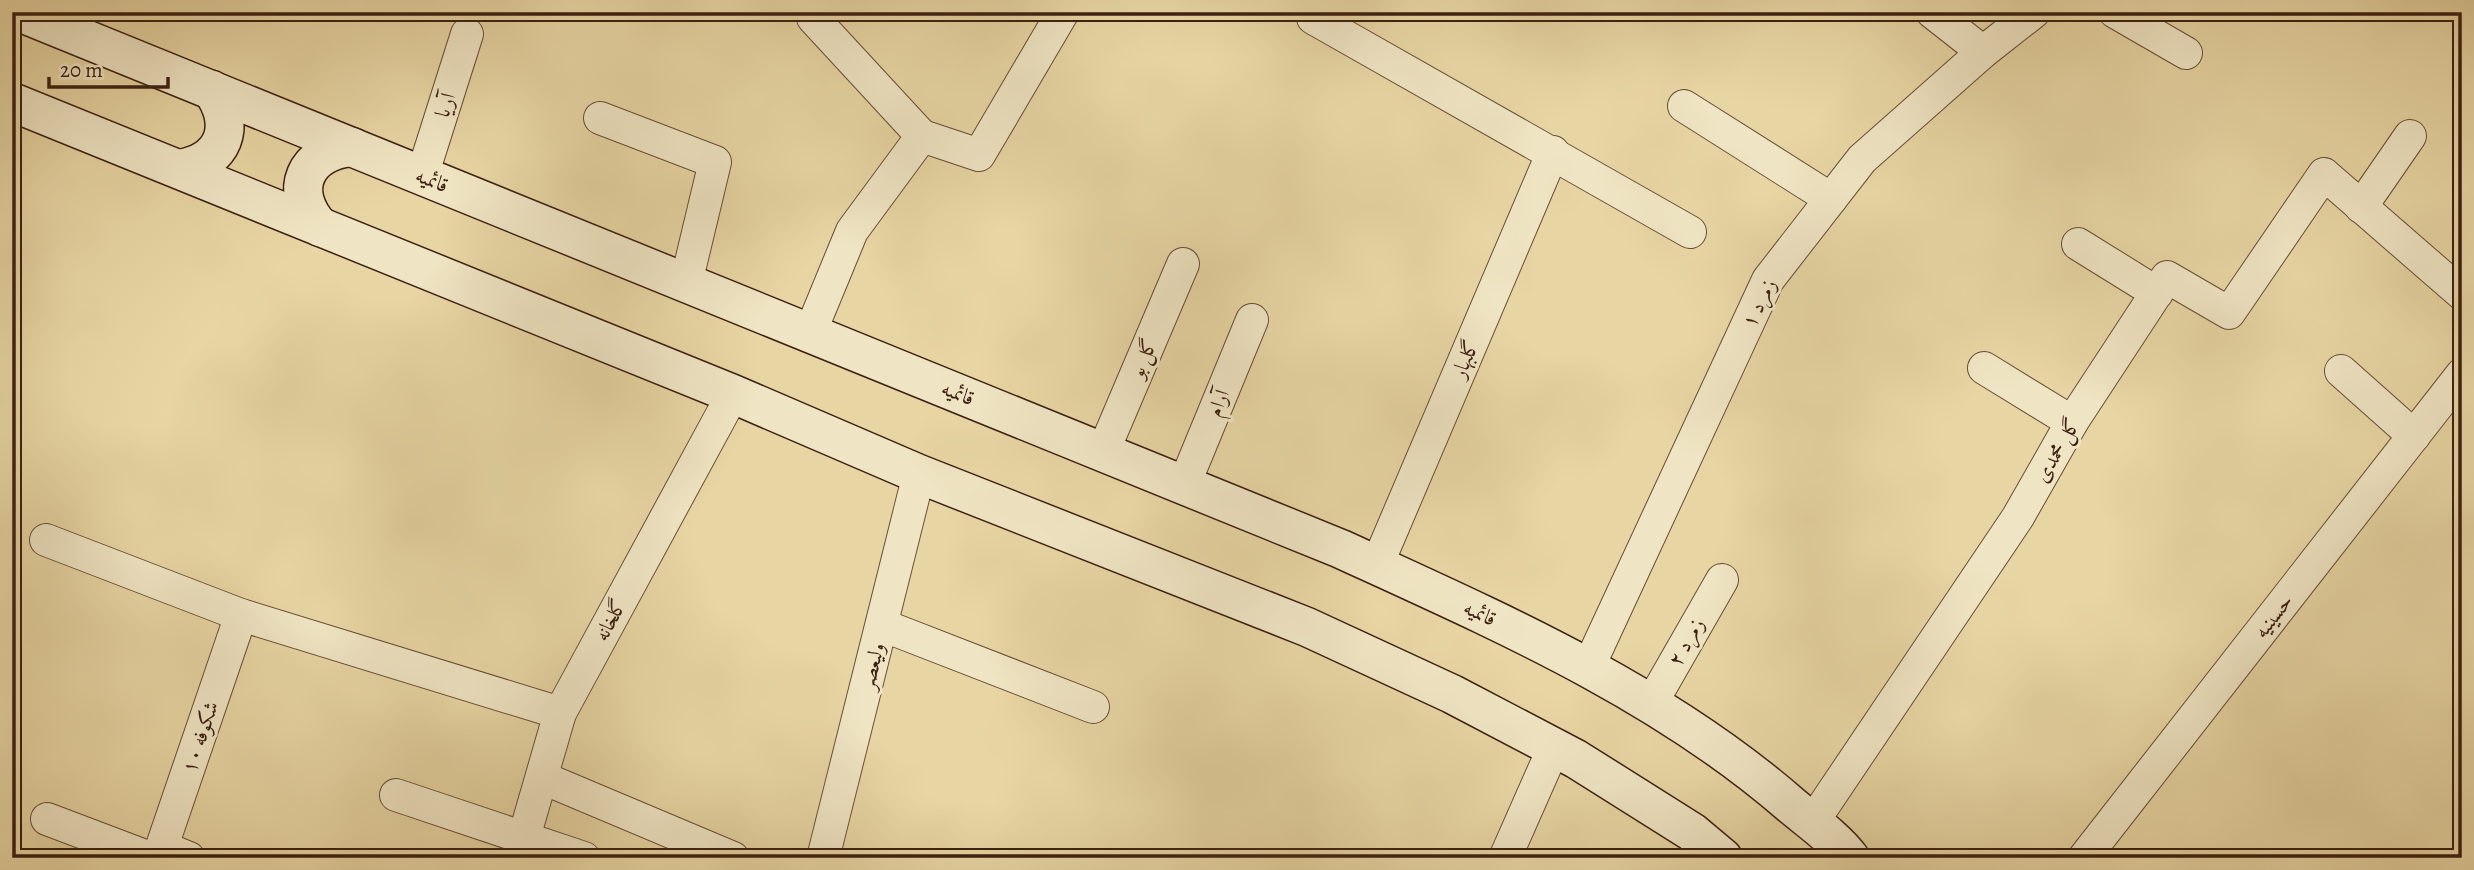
<svg xmlns="http://www.w3.org/2000/svg" width="2474" height="870" font-family="Alegreya,Amiri,serif">
<style>
.lines{fill:none;stroke-linecap:round;stroke-linejoin:round}
.street-casing{stroke:#674d36;stroke-width:34}
.secondary-casing{stroke:#3c2012;stroke-width:41}
.street{stroke:#efe4c3;stroke-width:32}
.secondary{stroke:#efe4c3;stroke-width:38}
.labels{text-anchor:middle;dominant-baseline:central;stroke-width:6;stroke-linejoin:round;paint-order:stroke}
.street-label{font-size:21px;fill:#3c2012;stroke:#efe4c3}
</style>
<rect width="100%" height="100%" fill="#e7d5a3"/>
<filter id="stains"><feTurbulence type="fractalNoise" baseFrequency=".00286" numOctaves="4"/><feColorMatrix values="0 0 0 0 .2 0 0 0 0 .09 0 0 0 0 .02 0 0 0 .5 -.17"/></filter>
<radialGradient id="worn" r=".72"><stop offset=".6" stop-color="#630" stop-opacity="0"/><stop offset="1" stop-color="#630" stop-opacity=".3"/></radialGradient>
<g class="lines">
<!-- street casing -->
<g class="street-casing">
<g id="street">
<path d="M1315 12 1313 18 1690 232"/>
<path d="M1932 12 1983 52"/>
<path d="M2115 12 2186 53"/>
<path d="M1684 106 1831 199"/>
<path d="M600 118 715 162 686 283"/>
<path d="M922 136 979 155 1063 12"/>
<path d="M422 176 467 34"/>
<path d="M2361 207 2410 136"/>
<path d="M2078 244 2157 293"/>
<path d="M810 333 852 231 922 136 813 18 812 12"/>
<path d="M1984 368 2072 422"/>
<path d="M2341 371 2414 436"/>
<path d="M1103 452 1183 264"/>
<path d="M1184 485 1252 320"/>
<path d="M46 540 241 615 560 713"/>
<path d="M1377 565 1553 152"/>
<path d="M882 625 1093 707"/>
<path d="M1588 668 1768 280 1862 159 1983 52 2034 12"/>
<path d="M1651 704 1722 580"/>
<path d="M543 778 733 858"/>
<path d="M396 795 584 858"/>
<path d="M47 819 150 858"/>
<path d="M1812 823 2018 517 2072 422 2167 277 2229 313 2324 174 2462 294"/>
<path d="M162 847 189 858"/>
<path d="M158 858 241 615"/>
<path d="M518 858 560 713 733 394"/>
<path d="M823 858 919 474"/>
<path d="M1505 858 1554 747"/>
<path d="M2084 858 2462 374"/>
</g>
</g>
<!-- secondary casing -->
<g class="secondary-casing">
<g id="secondary">
<path d="M19 12 1341 549C1498 621 1660 691 1791 805 1810 821 1835 838 1850 858"/>
<path d="M12 102 733 394 919 474 1307 627 1452 694 1576 759 1692 832 1723 858"/>
<path d="M180 169C224 161 237 127 212 90"/>
<path d="M320 227C287 191 305 151 352 147"/>
</g>
</g>
<!-- street -->
<use href="#street" class="street"/>
<!-- secondary -->
<use href="#secondary" class="secondary"/>
</g>
<g class="labels">
<!-- street labels -->
<g class="street-label">
<text transform="translate(445 105) rotate(-72)">آریا</text>
<text transform="translate(432 180) rotate(22)">قائمیه</text>
<text transform="translate(1759 303) rotate(-63)">زمرد ۱</text>
<text transform="translate(1143 358) rotate(-67)">گل بو</text>
<text transform="translate(1465 359) rotate(-67)">گلبهار</text>
<text transform="translate(958 393) rotate(22)">قائمیه</text>
<text transform="translate(1218 403) rotate(-68)">آرام</text>
<text transform="translate(2057 450) rotate(-60)">گل محمدی</text>
<text transform="translate(1480 613) rotate(26)">قائمیه</text>
<text transform="translate(2273 616) rotate(-52)">حسینیه</text>
<text transform="translate(610 620) rotate(-62)">گلخانه</text>
<text transform="translate(1686 642) rotate(-60)">زمرد ۲</text>
<text transform="translate(872 666) rotate(-76)">ولیعصر</text>
<text transform="translate(200 737) rotate(-71)">شکوفه ۱۰</text>
</g>
</g>
<!-- margin -->
<rect width="2474" height="870" fill="none" stroke="#e7d5a3" stroke-width="42"/>
<rect x="14" y="14" width="2446" height="842" fill="none" stroke="#3c2012" stroke-width="3.5"/>
<rect x="21" y="21" width="2432" height="828" fill="none" stroke="#3c2012" stroke-width="2"/>
<!-- scale -->
<path d="M49 77v10h119v-10" fill="none" stroke="#3c2012" stroke-width="3.5"/>
<text x="60" y="77" font-size="21" fill="#3c2012" stroke="#efe4c3" stroke-width="5" paint-order="stroke">20 m</text>
<rect width="100%" height="100%" filter="url(#stains)"/>
<rect width="100%" height="100%" fill="url(#worn)"/>
</svg>
